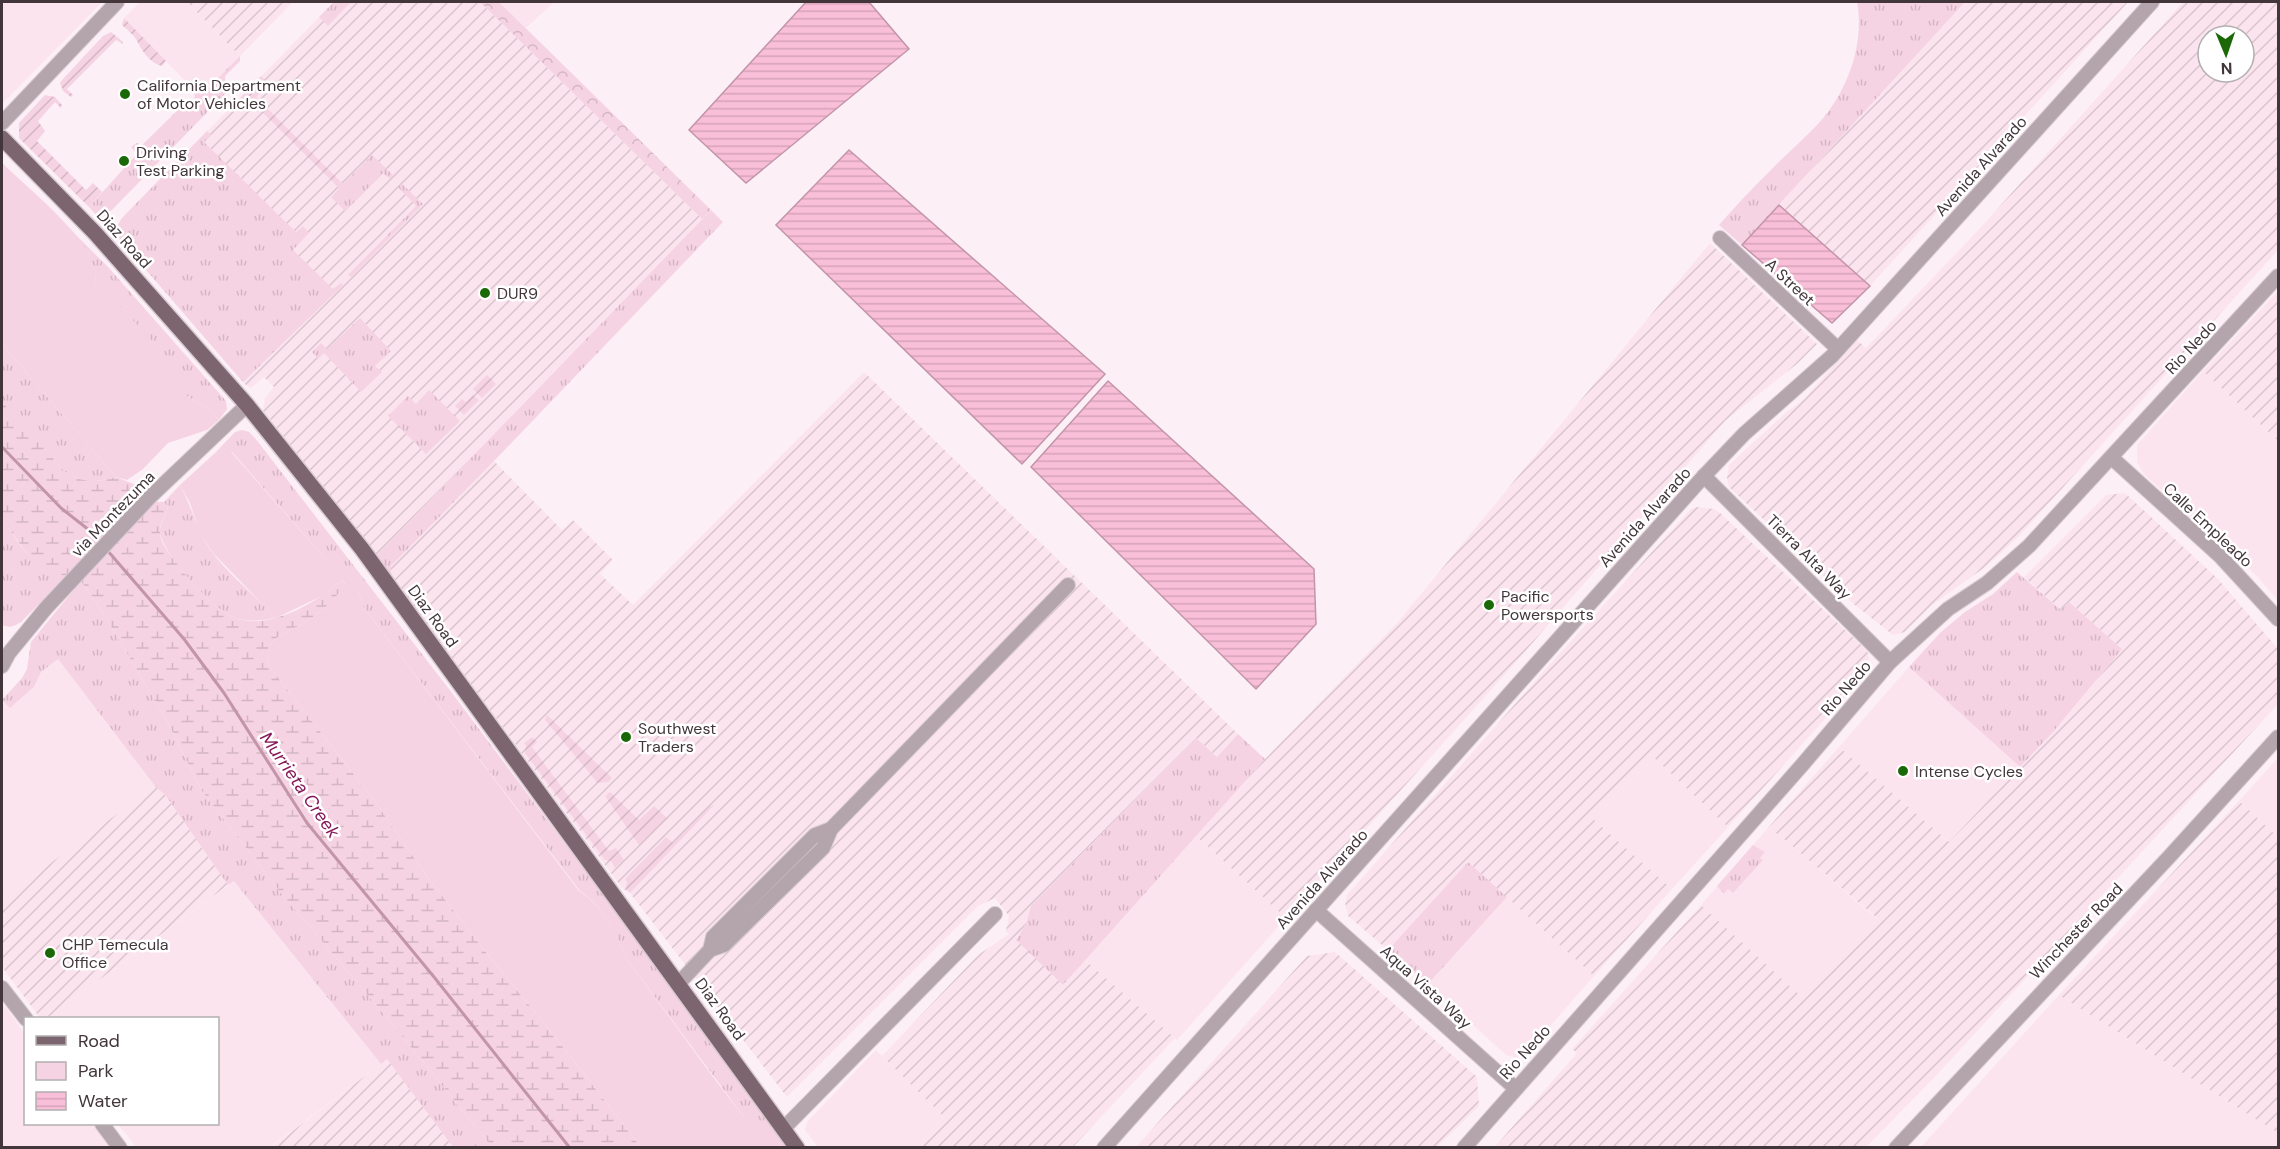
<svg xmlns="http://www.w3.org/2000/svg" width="2280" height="1149" font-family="'DM Sans',sans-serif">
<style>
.built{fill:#fce4ee}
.industrial{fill:url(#industrial-furrows);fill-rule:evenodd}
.grass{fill:url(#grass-tufts)}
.forest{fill:url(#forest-crowns)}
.wetland{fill:url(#wetland-marsh)}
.park{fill:#f6d3e2}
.garden{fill:url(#garden-furrows)}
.water{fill:url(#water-rules);stroke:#c295a9;stroke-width:1.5}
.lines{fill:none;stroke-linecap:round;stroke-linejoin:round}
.stream{stroke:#c295a9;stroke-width:3}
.minor-casing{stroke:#d7cad0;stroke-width:16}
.major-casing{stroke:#d7cad0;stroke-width:18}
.minor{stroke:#b3a5ab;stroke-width:14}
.major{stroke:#7c656f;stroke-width:15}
.poi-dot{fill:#1b6807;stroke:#fff;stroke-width:2}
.labels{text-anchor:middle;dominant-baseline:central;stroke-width:5;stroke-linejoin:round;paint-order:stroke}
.poi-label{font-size:16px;fill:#42363b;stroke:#fff;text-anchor:start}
.street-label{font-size:16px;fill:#42363b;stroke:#fff}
.water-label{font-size:18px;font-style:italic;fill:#861758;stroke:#fff}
</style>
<defs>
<pattern id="industrial-furrows" width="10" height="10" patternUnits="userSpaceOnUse" patternTransform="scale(1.5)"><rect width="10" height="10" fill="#fce4ee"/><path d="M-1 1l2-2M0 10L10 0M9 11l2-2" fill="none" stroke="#d9c4cd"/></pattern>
<pattern id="grass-tufts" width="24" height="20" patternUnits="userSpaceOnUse" patternTransform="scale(1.5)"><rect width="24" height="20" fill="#f6d3e2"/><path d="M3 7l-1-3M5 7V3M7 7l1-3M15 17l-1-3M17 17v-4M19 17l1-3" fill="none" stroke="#d4b6c3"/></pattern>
<pattern id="forest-crowns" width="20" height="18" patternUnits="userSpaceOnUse" patternTransform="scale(1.5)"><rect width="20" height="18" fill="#f6d3e2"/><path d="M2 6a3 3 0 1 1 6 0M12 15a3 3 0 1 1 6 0" fill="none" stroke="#d4b6c3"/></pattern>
<pattern id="wetland-marsh" width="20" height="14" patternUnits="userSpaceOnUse" patternTransform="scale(1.5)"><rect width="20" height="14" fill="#f6d3e2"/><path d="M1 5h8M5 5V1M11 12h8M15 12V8" fill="none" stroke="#d4b6c3"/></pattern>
<pattern id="garden-furrows" width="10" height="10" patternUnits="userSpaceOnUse" patternTransform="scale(1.5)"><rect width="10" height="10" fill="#f6d3e2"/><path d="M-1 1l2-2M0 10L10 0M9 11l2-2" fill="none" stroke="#d4b6c3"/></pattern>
<pattern id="water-rules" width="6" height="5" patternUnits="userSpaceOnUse" patternTransform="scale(1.5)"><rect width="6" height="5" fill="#f9bed8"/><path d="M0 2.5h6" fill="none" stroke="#d7a4ba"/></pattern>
</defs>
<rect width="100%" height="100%" fill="#fceff5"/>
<!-- built -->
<g class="built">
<path d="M2 2H102L2 104Z"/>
<path d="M140 2H187L240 56 200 96 124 18Z"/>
<path d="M499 2H554L526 28Z"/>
<path d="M2203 371 2278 441V601L2257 576 2144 474 2137 462V445Z"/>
<path d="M58 659 155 786 2 899V700L10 708 34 687 41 672Z"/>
<path d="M1909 667 2020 767 1949 842 1839 747Z"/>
<path d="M1650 754 1728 827 1672 889 1594 820Z"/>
<path d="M2278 758V837L2239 801Z"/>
<path d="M1768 828 1779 835 1877 919 1803 998 1701 905Z"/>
<path d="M1196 836 1286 918 1177 1040 1085 960Z"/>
<path d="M234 881 381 1064 270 1147H136L118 1124H218V1018H47Z"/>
<path d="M1507 897 1594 976 1529 1050 1517 1058 1506 1055 1428 984Z"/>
<path d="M2059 995 2278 1133V1148H1920Z"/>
<path d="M2 1002 25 1034 26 1124H92L110 1147H2Z"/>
<path d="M876 1050 944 1117 916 1147H818L805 1130 807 1122Z"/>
</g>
<!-- industrial -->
<g class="industrial">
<path d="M187 2H293L240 56Z"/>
<path d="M334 2H480L702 219 377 555 263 410 265 398 274 387 264 377 251 388 246 385 116 235V228L122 218Z"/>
<path d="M1965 2H2128L1870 286 1779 205Z"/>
<path d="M2183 2H2278V250L2019 536 1988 565 1932 605 1905 632 1893 635 1855 605 1729 487 1727 477 1729 465 1783 415 1804 399 1857 340 1866 348 1982 226ZM2208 36H2244V72H2208Z"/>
<path d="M1710 243 1817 344 1798 363 1725 421 1516 662 1286 918 1196 836 1265 759 1398 622Z"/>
<path d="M2278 291V441L2203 371Z"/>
<path d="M864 372 1238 734 1217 757 1196 738 1031 906 1026 924 1016 939 1063 985 1085 960 1175 1038 1073 1147H916L944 1117 882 1056 978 955 1009 934 1006 931 1009 916 995 898 978 906 787 1097 630 893 622 888 391 576V566L494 461 562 530 573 520 613 560 600 574 633 605Z"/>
<path d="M2125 493 2218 579 2278 649V704L1933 1079 1866 1147 1494 1148 1577 1053 1572 1049 1701 905 1803 998 1877 918 1779 835 1768 828 1839 747 1949 842 2053 732 2122 649 2069 602 2061 610 2024 577 2106 495Z"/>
<path d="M1697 507 1714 509 1719 512 1861 645 1868 653 1869 659 1866 673 1728 827 1650 754 1594 820 1672 889 1594 976 1468 862 1388 950 1348 916 1345 903 1347 895 1551 663 1691 509Z"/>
<path d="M155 786 166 796 228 885 47 1018H40L2 967V899Z"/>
<path d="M2239 801 2278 837V1133L2059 995Z"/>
<path d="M1335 952 1477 1077 1479 1106 1437 1147H1136L1307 956Z"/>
<path d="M387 1058 453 1147 270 1148 381 1064Z"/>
</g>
<!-- grass -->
<g class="grass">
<path d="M334 2H351L328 26 319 17Z"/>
<path d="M1857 2H1965L1742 245 1719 225C1735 207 1751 189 1769 172 1785 155 1802 141 1818 124 1847 93 1865 44 1857 2Z"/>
<path d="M240 56V61L225 76 226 93 107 215 98 217 89 207 137 154 131 147 137 143 141 146 179 109 175 101 183 106 192 103 195 96 193 91 183 88 182 85 186 81 201 95Z"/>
<path d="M207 131 211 135 204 142 296 232 303 226 309 233 293 250 333 289 341 283 343 285 243 382 116 235V228L122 218Z"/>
<path d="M372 155 393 175 390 179 383 173 345 211 331 197 339 189 333 182 337 178 343 184Z"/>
<path d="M402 184 423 204 351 277 348 275 416 206 398 187Z"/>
<path d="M711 210 723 222 494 461 391 566V576L377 555Z"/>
<path d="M55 214 108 267 226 401 227 409 219 420 206 407 185 395 96 288C97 256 74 237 55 214Z"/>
<path d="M360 318 391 351 375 366 382 372 361 392 324 353 318 359 312 352 321 343 327 349Z"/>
<path d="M2 344 116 477C96 483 83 483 65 472L9 411 2 402Z"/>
<path d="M429 390 460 421 426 454 388 416 408 396 416 404Z"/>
<path d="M242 430 249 432 255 438 452 693 792 1147H767L758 1136 626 958C617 934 602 905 580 891L362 605 359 592 323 556 232 452 215 453 235 432Z"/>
<path d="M180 485C192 507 197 531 212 552 229 575 256 596 276 618 264 620 251 622 239 619 216 615 164 555 160 533 159 523 167 516 168 507L164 502Z"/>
<path d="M2 519C19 542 35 576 68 575L22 621C14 627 10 628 2 625Z"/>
<path d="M2017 572 2061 610 2069 602 2122 649 2053 732 2020 767 1909 667 1940 633 1965 612 1993 594Z"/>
<path d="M81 581 102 611 166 719 202 791 277 888 393 1025 492 1147H453L387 1059 381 1064 234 881 228 885 166 796 155 786 58 659 41 672 34 687 10 708 2 700 22 678 27 669 31 642Z"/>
<path d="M1238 734 1265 759 1063 985 1016 940 1026 924 1031 906 1196 738 1217 757Z"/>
<path d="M1753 845 1765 852 1760 858 1763 860 1733 893 1728 889 1724 894 1717 886Z"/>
<path d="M1468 862 1507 897 1428 984 1388 950Z"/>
</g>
<!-- forest -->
<path class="forest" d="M480 2H499L711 210 702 219Z"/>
<!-- wetland -->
<path class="wetland" d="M2 402 65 472C83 483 96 483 116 477L136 485 137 495 144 502H164L168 507C167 515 161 520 160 528 158 543 172 556 180 568 192 583 219 614 238 619 273 629 317 602 342 580L345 585C336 599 321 612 307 621 288 634 261 636 269 666L377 804 426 875 493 961 545 1024 641 1147H492L393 1025 277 888 202 791 166 719 102 611 81 581 68 575 55 576 45 573 32 561 2 519Z"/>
<!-- park -->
<g class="park">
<path d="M2 163C28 188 68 220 87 251 94 262 96 275 96 287L104 289 183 374 185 395 206 407 219 420 207 430 168 443 143 469 127 480 116 477 2 344Z"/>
<path d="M224 450 231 452 323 556 349 574 359 592 362 605 579 891C602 905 617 933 626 958L716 1081 767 1147H641L545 1024 493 961 426 875 377 804 269 666C261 636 288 634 307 621 321 612 336 599 345 584L342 580 324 595 276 618 213 553 200 533 190 503 180 485 215 453Z"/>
</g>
<!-- garden -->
<g class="garden">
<path d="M124 18 166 61 162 66C149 63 141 49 136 39 133 34 126 29 122 25Z"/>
<path d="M111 32 122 41 123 44 116 40 67 89 73 95 71 97 63 91 60 83 62 80 103 36Z"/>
<path d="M261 76 269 84 256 97 337 178 333 182 248 98 241 105 236 102Z"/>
<path d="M45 95 55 97 62 105 61 108 55 102 38 121 45 131 37 141 86 190 93 183 102 192 89 207 19 138V123Z"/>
<path d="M487 375 496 384 482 398 473 389Z"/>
<path d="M473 395 479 400 464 415 455 406 462 399 466 402Z"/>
<path d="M547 715 612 778 608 782 597 783 596 781 545 720Z"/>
<path d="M532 737 537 742 532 747 609 851 616 848 624 860 615 868 611 861 605 860 525 753 526 746 524 743Z"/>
<path d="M610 792 639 820 654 806 667 818 639 845 605 796Z"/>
<path d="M715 804 630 893 626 889 627 882 625 879 666 837 673 843 709 807Z"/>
</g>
<!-- water -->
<g class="water">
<path d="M806 2H869L909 49 746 183 689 130Z"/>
<path d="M849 150 1105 374 1022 464 776 225Z"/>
<path d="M1779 205 1870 286 1832 323 1742 245Z"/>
<path d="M1108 381 1314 569 1316 624 1256 689 1031 467Z"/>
</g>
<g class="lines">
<!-- stream -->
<g class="stream">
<path d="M2 447 61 508 89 530 101 542"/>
<path d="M107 550 184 639 224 693 307 823 434 977 570 1148"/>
</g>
<!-- minor casing -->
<g class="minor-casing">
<g id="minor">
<path d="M2 123 117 2"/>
<path d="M1720 238 1838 349"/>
<path d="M2112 458 2220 556 2278 619"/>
<path d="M1704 476 1890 662"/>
<path d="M2 666 9 653 46 608 150 497 247 405"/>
<path d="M1316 910 1515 1088"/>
<path d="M710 950 713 937 815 835 831 829"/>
<path d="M679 983 710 950 724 945 823 848 831 829 1068 585"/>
<path d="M2 988 26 1019"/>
<path d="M102 1124 120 1148"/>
<path d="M784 1128 995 914"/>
<path d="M1104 1148 1704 476 1744 434 1832 356 2152 2"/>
<path d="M1464 1148 1803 764 1890 662 1948 609 1987 583 2029 546 2278 276"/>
<path d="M1896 1148 2169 857 2278 737"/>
</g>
</g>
<!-- major casing -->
<g class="major-casing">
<path id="major" d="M2 138 95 233 247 405 362 549 797 1148"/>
</g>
<!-- minor -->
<use href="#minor" class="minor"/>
<!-- major -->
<use href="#major" class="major"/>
</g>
<!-- markers -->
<g class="poi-dot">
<circle cx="125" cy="94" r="6"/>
<circle cx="124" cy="161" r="6"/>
<circle cx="485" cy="293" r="6"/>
<circle cx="1489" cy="605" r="6"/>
<circle cx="626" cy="737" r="6"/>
<circle cx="1903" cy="771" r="6"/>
<circle cx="50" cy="953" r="6"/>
</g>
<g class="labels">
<!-- poi labels -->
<g class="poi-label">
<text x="137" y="85">California Department<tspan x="137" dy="18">of Motor Vehicles</tspan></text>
<text x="136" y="152">Driving<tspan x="136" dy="18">Test Parking</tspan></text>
<text x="497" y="293">DUR9</text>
<text x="1501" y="596">Pacific<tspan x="1501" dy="18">Powersports</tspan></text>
<text x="638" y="728">Southwest<tspan x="638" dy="18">Traders</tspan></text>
<text x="1915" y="771">Intense Cycles</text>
<text x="62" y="944">CHP Temecula<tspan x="62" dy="18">Office</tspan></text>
</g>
<!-- street labels -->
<g class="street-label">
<text transform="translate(1981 166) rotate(-48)">Avenida Alvarado</text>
<text transform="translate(124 239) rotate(48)">Diaz Road</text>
<text transform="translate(1790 282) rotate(43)">A Street</text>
<text transform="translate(2191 347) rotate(-47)">Rio Nedo</text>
<text transform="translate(113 514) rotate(-46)">via Montezuma</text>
<text transform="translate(1645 517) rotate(-48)">Avenida Alvarado</text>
<text transform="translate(2208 525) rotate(43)">Calle Empleado</text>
<text transform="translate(1809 557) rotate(45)">Tierra Alta Way</text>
<text transform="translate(433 616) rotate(54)">Diaz Road</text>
<text transform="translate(1846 688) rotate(-49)">Rio Nedo</text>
<text transform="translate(1322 879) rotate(-48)">Avenida Alvarado</text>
<text transform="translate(2076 931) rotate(-46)">Winchester Road</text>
<text transform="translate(1426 987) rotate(42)">Aqua Vista Way</text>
<text transform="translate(720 1009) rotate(54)">Diaz Road</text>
<text transform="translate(1525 1052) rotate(-48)">Rio Nedo</text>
</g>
<!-- water labels -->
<g class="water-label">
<text transform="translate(300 785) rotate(55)">Murrieta Creek</text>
</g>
</g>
<!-- border -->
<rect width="2280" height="1149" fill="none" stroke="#42363b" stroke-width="6"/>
<!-- legend -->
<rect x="24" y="1017" width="195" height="108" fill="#ffffff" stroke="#b3afb1" stroke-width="1.5"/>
<rect x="36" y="1036" width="30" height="9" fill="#7c656f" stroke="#b3afb1" stroke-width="1.5"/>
<text x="78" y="1047" font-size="18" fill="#42363b">Road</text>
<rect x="36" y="1062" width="30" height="18" fill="#f6d3e2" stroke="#b3afb1" stroke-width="1.5"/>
<text x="78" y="1077" font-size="18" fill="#42363b">Park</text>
<rect x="36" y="1092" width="30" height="18" fill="url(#water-rules)" stroke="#b3afb1" stroke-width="1.5"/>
<text x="78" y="1107" font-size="18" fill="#42363b">Water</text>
<!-- north arrow -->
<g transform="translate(2226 54) rotate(178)"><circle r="28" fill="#ffffff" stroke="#b3afb1" stroke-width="1.5"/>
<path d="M0-4.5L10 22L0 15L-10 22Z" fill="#1b6807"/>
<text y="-9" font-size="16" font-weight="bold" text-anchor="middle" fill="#42363b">N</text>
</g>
</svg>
